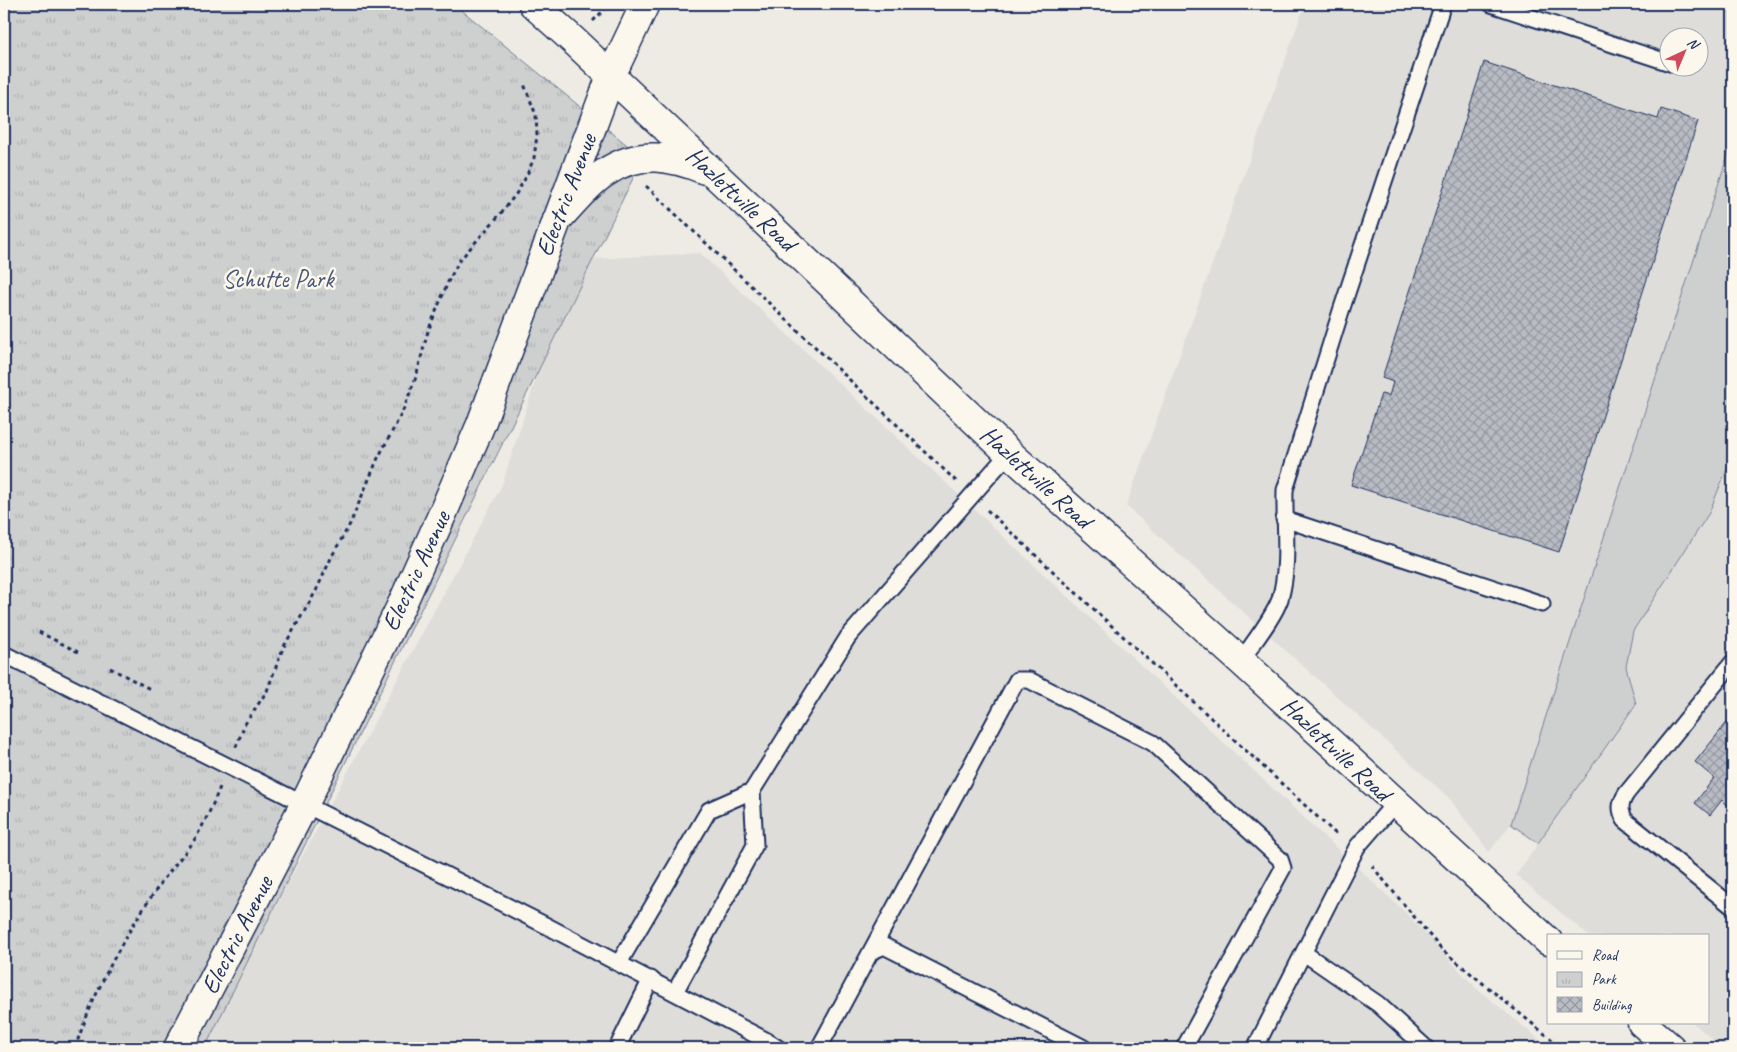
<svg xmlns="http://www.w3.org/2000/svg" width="1737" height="1052" font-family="Caveat,sans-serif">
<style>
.built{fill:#deddda;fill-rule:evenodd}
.grass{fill:#cecfcf;stroke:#747f96}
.park{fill:url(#park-tufts);stroke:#747f96}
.building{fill:url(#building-cross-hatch);stroke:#1b2f5e}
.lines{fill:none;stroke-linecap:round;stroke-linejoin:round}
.lane-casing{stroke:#1b2f5e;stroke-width:19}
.street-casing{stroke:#1b2f5e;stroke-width:31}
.secondary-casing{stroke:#1b2f5e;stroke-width:31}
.path{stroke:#1b2f5e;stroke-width:3;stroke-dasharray:4 4;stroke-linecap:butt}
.lane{stroke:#fbf7ec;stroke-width:15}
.street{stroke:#fbf7ec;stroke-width:28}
.secondary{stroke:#fbf7ec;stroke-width:28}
.labels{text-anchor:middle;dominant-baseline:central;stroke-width:5;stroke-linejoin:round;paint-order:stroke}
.street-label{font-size:25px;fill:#1b2f5e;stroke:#fbf7ec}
.park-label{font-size:25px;fill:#48577a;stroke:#fbf7ec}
</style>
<defs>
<pattern id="park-tufts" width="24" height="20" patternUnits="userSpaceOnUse" patternTransform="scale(1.25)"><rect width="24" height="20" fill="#cecfcf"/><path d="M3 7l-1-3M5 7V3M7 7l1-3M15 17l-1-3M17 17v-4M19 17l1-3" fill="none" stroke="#b0b2b4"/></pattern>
<pattern id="building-cross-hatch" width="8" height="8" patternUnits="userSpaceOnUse" patternTransform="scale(1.25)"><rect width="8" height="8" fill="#b9bcc3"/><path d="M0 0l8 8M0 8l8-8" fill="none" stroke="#9699a2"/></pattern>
</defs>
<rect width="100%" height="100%" fill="#eeebe4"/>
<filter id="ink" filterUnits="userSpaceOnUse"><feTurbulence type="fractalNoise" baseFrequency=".02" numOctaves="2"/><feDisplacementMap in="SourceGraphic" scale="10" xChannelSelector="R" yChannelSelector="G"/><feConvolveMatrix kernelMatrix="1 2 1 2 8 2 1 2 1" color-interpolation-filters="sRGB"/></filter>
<g filter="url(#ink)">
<!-- built -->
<g class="built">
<path d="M1305 4H1733V139L1511 824 1489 852 1450 799 1126 506ZM1670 38H1700V68H1670Z"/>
<path d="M700 253 1406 913 1476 988 1550 1048H199L502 485 574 260Z"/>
<path d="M1733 454V1048H1723L1693 1023H1708V936H1589L1516 875 1636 704 1626 666 1633 631 1709 513Z"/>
</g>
<!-- grass -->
<path class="grass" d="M1733 139V454L1709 513 1633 631 1626 667 1636 704 1538 843 1511 824Z"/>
<!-- park -->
<path class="park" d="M4 4H454L643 158 205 1048H4Z"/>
<!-- building -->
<g class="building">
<path d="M1484 62 1658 119 1661 109 1698 121 1559 552 1351 485 1381 394 1389 396 1393 382 1382 378Z"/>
<path d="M1733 715V810L1722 800 1710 815 1695 803 1714 778 1695 762Z"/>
</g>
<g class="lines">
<!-- lane casing -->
<g class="lane-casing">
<g id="lane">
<path d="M1491 4 1670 63"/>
<path d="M1284 519 1542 604"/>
<path d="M4 654 545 925 767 1041 778 1048"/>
<path d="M1241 661C1252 644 1274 617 1280 599 1290 565 1284 525 1285 490L1341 311 1443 4"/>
<path d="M1733 662 1626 794C1620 804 1619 809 1625 820L1733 907"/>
<path d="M873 951 884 946 1084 1048"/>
<path d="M1304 953 1378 1004 1426 1048"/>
<path d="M619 963 709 810 752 791 848 637 1009 453"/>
<path d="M675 992 755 845 752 791"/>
<path d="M617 1048 651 979"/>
<path d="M819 1048 1017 680H1029L1153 743 1280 859 1283 868 1184 1048"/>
<path d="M1255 1048 1357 847 1395 803"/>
</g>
</g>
<!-- street casing -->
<g class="street-casing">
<path id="street" d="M178 1048 304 805 402 604 442 515 481 424 611 76"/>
</g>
<!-- secondary casing -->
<g class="secondary-casing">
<g id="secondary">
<path d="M533 4 574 41 1009 453 1241 661 1548 941"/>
<path d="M611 76 645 4"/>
<path d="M557 220C571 205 588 183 606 172 639 150 671 156 705 170"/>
<path d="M1642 1023 1671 1048"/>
</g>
</g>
<!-- path -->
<g class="path">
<path d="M593 21 605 9"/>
<path d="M646 186 957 482"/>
<path d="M987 510 1338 836"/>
<path d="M4 615 7 617"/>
<path d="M39 632 78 652"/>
<path d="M110 668 150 689"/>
<path d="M236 747 245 724 267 691 283 648 316 591 332 556 350 524 378 458 402 413 416 377 428 331 448 282 459 261 501 213 516 194 526 177 534 158 537 135 536 115 524 84"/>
<path d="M1372 866 1441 949 1562 1048"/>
<path d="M75 1048C94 992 122 939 156 890 167 874 179 860 191 845 203 827 212 807 220 787"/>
</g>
<!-- lane -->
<use href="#lane" class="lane"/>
<!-- street -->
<use href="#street" class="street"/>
<!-- secondary -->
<use href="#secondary" class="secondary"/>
</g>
</g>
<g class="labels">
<!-- street labels -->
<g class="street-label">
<text transform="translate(566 195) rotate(-69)">Electric Avenue</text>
<text transform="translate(741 199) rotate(43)">Hazlettville Road</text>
<text transform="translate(1036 477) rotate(42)">Hazlettville Road</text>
<text transform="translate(416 571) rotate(-65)">Electric Avenue</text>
<text transform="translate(1336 749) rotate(43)">Hazlettville Road</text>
<text transform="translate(237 935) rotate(-63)">Electric Avenue</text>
</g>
<!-- park labels -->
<g class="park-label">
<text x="278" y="279">Schutte Park</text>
</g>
</g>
<!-- margin -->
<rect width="1737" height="1052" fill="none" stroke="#fbf7ec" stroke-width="20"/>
<rect x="10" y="10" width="1717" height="1032" fill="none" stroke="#1b2f5e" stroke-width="2" filter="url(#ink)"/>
<!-- legend -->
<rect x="1547" y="934" width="162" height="90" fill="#fbf7ec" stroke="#a1a7b3"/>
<rect x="1557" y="951" width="25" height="8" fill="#fbf7ec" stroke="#a1a7b3"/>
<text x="1592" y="960" font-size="15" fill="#1b2f5e">Road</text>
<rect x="1557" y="972" width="25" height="15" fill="url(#park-tufts)" stroke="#a1a7b3"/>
<text x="1592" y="984" font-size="15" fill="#1b2f5e">Park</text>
<rect x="1557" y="997" width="25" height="15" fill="url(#building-cross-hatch)" stroke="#a1a7b3"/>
<text x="1592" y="1010" font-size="15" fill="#1b2f5e">Building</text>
<!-- north arrow -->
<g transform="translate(1684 52) rotate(44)"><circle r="24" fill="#fbf7ec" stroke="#a1a7b3"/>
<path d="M0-4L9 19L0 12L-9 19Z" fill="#d1495b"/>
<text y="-8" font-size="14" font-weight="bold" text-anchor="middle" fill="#1b2f5e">N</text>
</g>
</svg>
